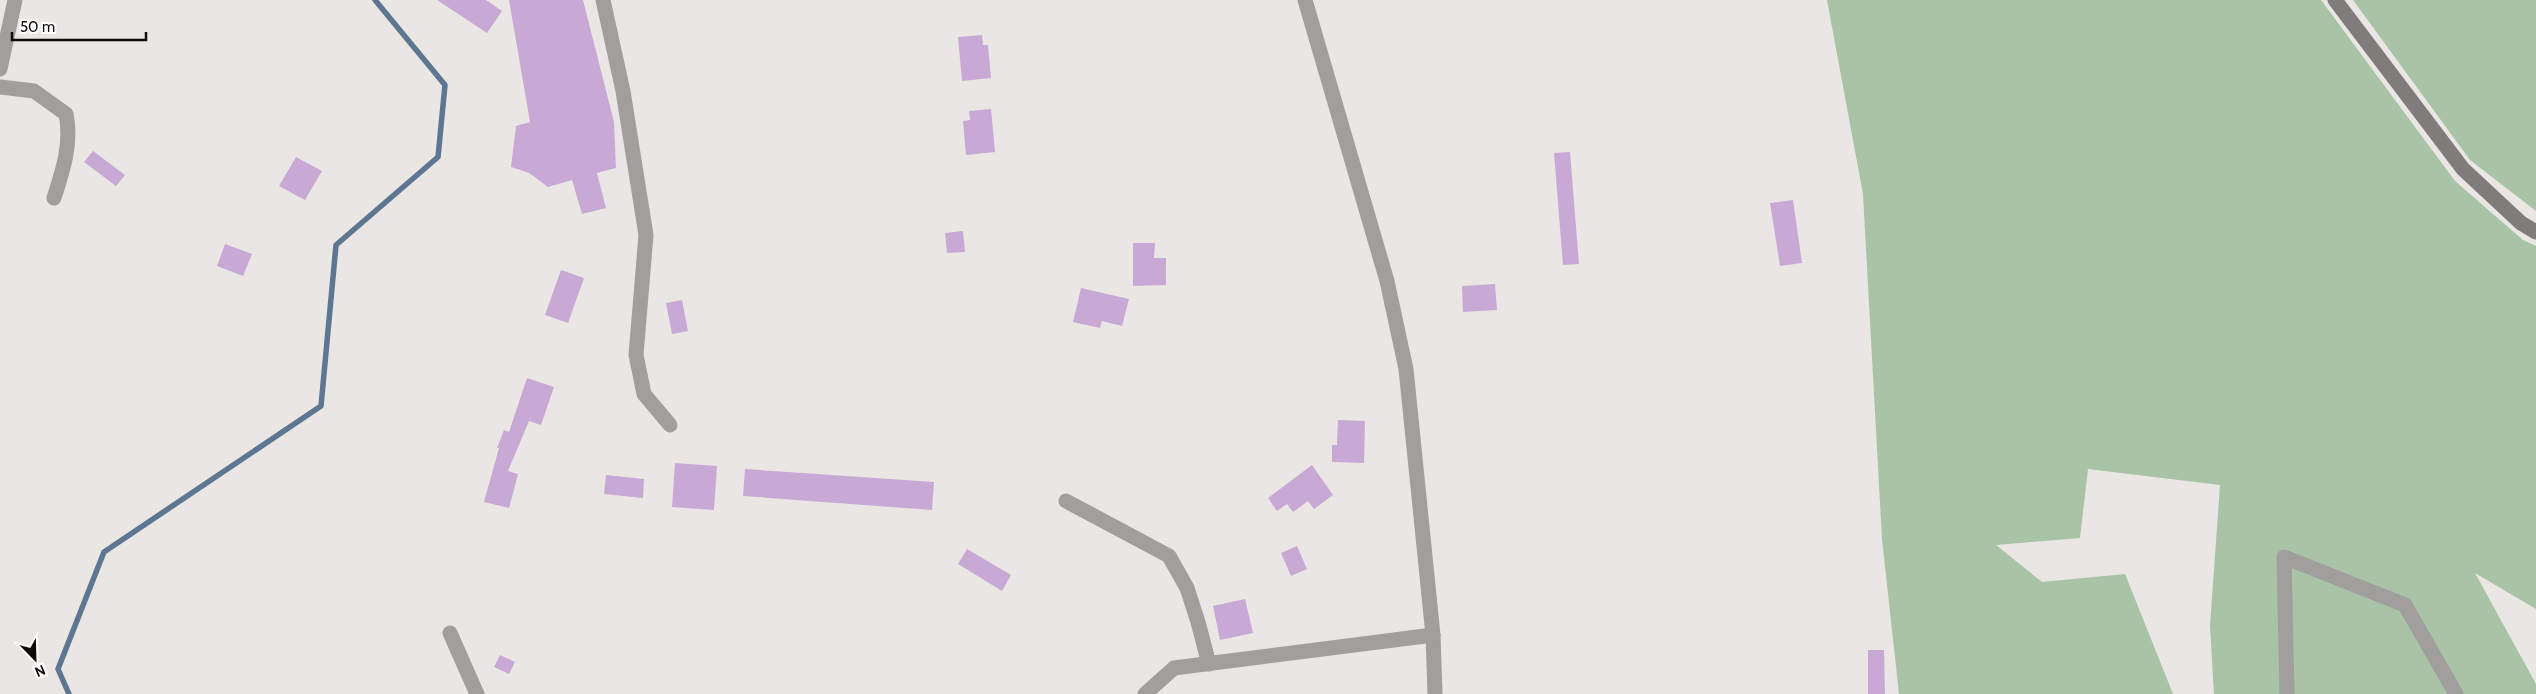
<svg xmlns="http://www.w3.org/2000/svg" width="2536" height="694" font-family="Cabin,sans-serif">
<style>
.green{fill:#a8c3a5}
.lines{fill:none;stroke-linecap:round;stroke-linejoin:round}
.stream{stroke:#5d7691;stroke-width:5.5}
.building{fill:#c8a9d5}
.street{stroke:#a19e9e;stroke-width:15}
.secondary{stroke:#7f7c7b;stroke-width:15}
</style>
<rect width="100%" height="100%" fill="#eae6e3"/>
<!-- green -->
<g class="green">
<path d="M1827 0H2321L2455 181 2523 240 2536 246V609L2475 573 2536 684V694H2214L2210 626 2220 485 2088 469 2080 538 1996 545 2042 582 2125 574 2173 694H1899L1882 539 1863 194Z"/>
<path d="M2353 0H2536V211L2470 160Z"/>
</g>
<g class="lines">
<!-- stream -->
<path class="stream" d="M69 694 58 669 104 552 321 406 336 245 438 157 445 85 375 0"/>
</g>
<!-- building -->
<g class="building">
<path d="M437 0H486L502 11 487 33Z"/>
<path d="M509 0H583L614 122 616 168 597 173 606 208 582 214 572 180 548 187 529 173 511 167 516 126 530 122Z"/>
<path d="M982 35 983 45H988L991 78 962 81 958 37Z"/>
<path d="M991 109 995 152 966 155 963 121 970 120 969 111Z"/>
<path d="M93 151 125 175 116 186 84 162Z"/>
<path d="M1570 152 1579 264 1563 265 1554 153Z"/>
<path d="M296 157 322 171 305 200 279 186Z"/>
<path d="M1793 200 1802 263 1780 266 1770 203Z"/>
<path d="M963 231 965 252 947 253 945 233Z"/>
<path d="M1133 243H1155L1154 258H1166V285L1133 286Z"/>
<path d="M225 244 252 254 243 276 217 266Z"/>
<path d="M561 270 584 278 568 323 545 315Z"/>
<path d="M1495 284 1497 310 1463 312 1462 286Z"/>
<path d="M1081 288 1129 299 1122 326 1102 321 1100 328 1073 322Z"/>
<path d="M682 300 688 331 672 334 666 303Z"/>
<path d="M527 378 554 387 541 425 529 421 508 471 518 474 509 508 484 502 499 448H497L504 430 509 432Z"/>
<path d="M1338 420 1365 421 1364 463 1332 462V445H1337Z"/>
<path d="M675 463 717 466 714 510 672 507Z"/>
<path d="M1312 465 1333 495 1314 509 1308 501 1293 512 1287 504 1277 511 1268 498Z"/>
<path d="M745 469 934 482 932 510 743 496Z"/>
<path d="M606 475 644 479 643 498 604 494Z"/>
<path d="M1297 546 1307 569 1291 576 1281 553Z"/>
<path d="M967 549 1011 575 1002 591 958 564Z"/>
<path d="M1245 599 1253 633 1220 640 1213 606Z"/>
<path d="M1868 650H1884L1885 694H1868Z"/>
<path d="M500 655 515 662 509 674 494 667Z"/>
</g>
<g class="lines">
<!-- street -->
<g class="street">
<path d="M603 0 623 91 646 235 636 355 644 394 670 425"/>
<path d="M1305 0 1387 281 1406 369 1433 635 1435 694"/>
<path d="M0 69 15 0"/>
<path d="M0 87 34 91 66 114C72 143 63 170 54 198"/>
<path d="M1066 501 1169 556 1187 588 1198 622 1209 664"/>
<path d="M450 633 477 694"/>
<path d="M1145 694 1174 668 1433 635"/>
<path d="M2287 694 2284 557 2405 605 2456 694"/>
</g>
<!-- secondary -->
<path class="secondary" d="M2335 0 2463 169 2521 223 2536 232"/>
</g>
<!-- north arrow -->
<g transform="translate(35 659) rotate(157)" stroke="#ffffff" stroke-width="4" paint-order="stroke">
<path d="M0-4L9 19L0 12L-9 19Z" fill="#0e0c0b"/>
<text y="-8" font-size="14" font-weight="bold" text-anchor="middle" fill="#0e0c0b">N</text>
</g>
<!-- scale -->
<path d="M12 32v8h134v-8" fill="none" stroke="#0e0c0b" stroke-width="2.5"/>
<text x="20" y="32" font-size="15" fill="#0e0c0b" stroke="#ffffff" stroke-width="4" paint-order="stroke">50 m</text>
</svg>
